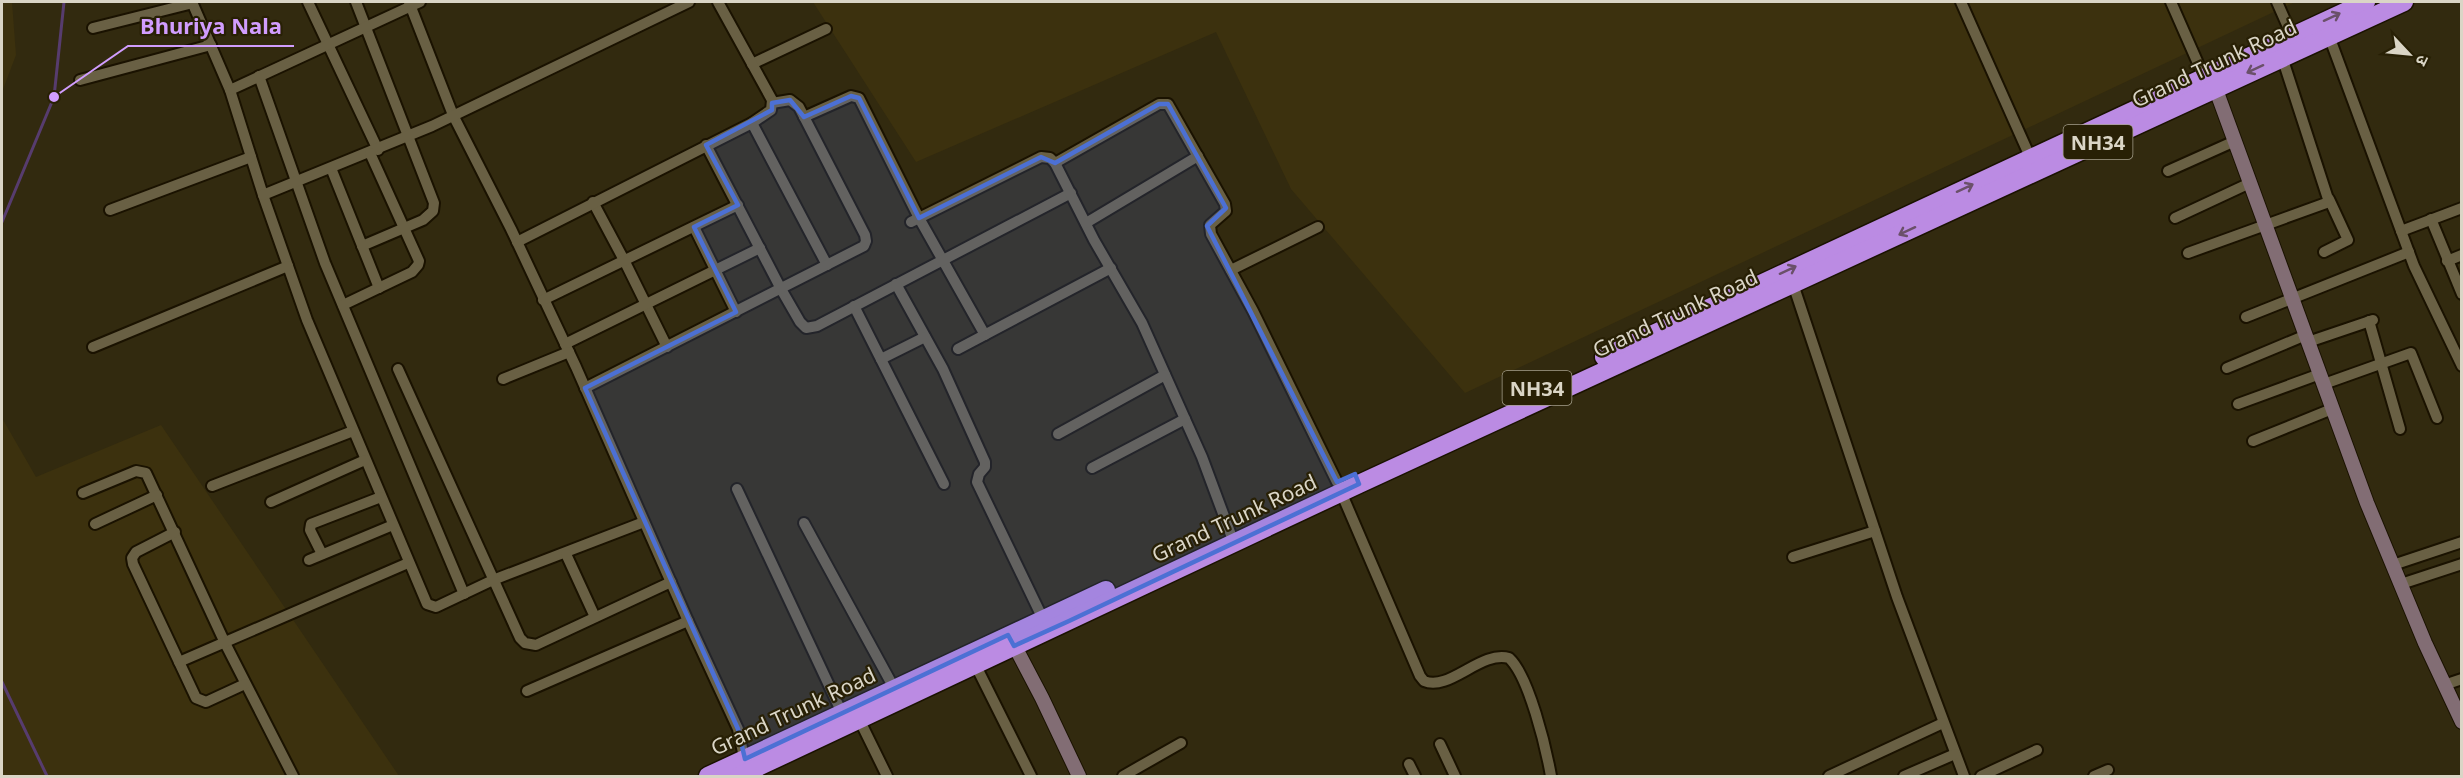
<svg xmlns="http://www.w3.org/2000/svg" width="2463" height="778" font-family="'Noto Sans','Noto Sans Devanagari',sans-serif">
<style>
.built{fill:#3c310e}
.lines{fill:none;stroke-linecap:round;stroke-linejoin:round}
.stream{stroke:#573c6e;stroke-width:3}
.street-casing{stroke:#1a1200;stroke-width:14}
.secondary-casing{stroke:#1a1200;stroke-width:16}
.highway-casing{stroke:#1a1200;stroke-width:21}
.street{stroke:#696044;stroke-width:10}
.secondary{stroke:#826d74;stroke-width:14}
.highway{stroke:#bb8be3;stroke-width:18}
.oneway{stroke:#6a5069}
.marked{fill:#4c70d4;fill-opacity:0.2;stroke:#4c70d4;stroke-width:4.5;stroke-linejoin:round}
.labels{text-anchor:middle;dominant-baseline:central;stroke-width:4.5;stroke-linejoin:round;paint-order:stroke}
.shield{fill:#282005;stroke:#a59f8c;stroke-width:1.5}
.shield-label{font-size:20px;font-weight:bold;fill:#dad5c6}
.street-label{font-size:21px;fill:#dad5c6;stroke:#282005}
.leader{fill:none;stroke:#d19dfe;stroke-width:2}
.callout-dot{fill:#d19dfe;stroke:#282005;stroke-width:2}
.callout-label{font-size:22px;text-anchor:middle;font-weight:bold;fill:#d19dfe;stroke:#282005;stroke-width:4.5;stroke-linejoin:round;paint-order:stroke}
</style>
<rect width="100%" height="100%" fill="#322a0f"/>
<!-- built -->
<g class="built">
<path d="M2 2H12L16 55 2 92Z"/>
<path d="M813 2H2295L1465 393 1291 189 1216 32 916 162Z"/>
<path d="M2 418 36 477 161 425 399 776H2Z"/>
</g>
<g class="lines">
<!-- stream -->
<g class="stream">
<path d="M2 222 54 97 64 2"/>
<path d="M2 682 47 776"/>
</g>
<!-- street casing -->
<g class="street-casing">
<g id="street">
<path d="M192 2 230 90 263 195 307 320 427 604 436 607 493 580 644 522"/>
<path d="M308 2 378 150"/>
<path d="M356 2 434 203 433 211 423 220 362 246"/>
<path d="M409 2 453 115 511 229 576 367 688 621 738 729 745 762"/>
<path d="M1961 2 2031 159"/>
<path d="M2171 2 2204 77"/>
<path d="M2277 2 2292 36"/>
<path d="M93 28 193 3"/>
<path d="M2329 36 2414 266 2462 366"/>
<path d="M752 64 826 29"/>
<path d="M259 76 325 263 464 594"/>
<path d="M80 80 211 45"/>
<path d="M230 90 420 2"/>
<path d="M804 117 851 96 859 98 919 218 985 335"/>
<path d="M752 123 827 265"/>
<path d="M706 145 781 289 800 322 806 328 817 326 1071 193"/>
<path d="M1055 163 1159 104H1168L1225 204 1226 211 1210 225 1211 234 1253 311 1337 482"/>
<path d="M331 168 379 288"/>
<path d="M2168 171 2235 141"/>
<path d="M263 195 432 126 689 2"/>
<path d="M593 202 625 262 667 347"/>
<path d="M110 210 251 157"/>
<path d="M2175 218 2250 183"/>
<path d="M2431 219 2462 294"/>
<path d="M911 222 1041 157 1050 158 1055 163 1094 240 1142 323 1202 457 1234 543"/>
<path d="M1086 223 1198 156"/>
<path d="M694 227 736 312"/>
<path d="M2401 231 2462 208"/>
<path d="M517 242 752 123 771 110 772 100 718 2"/>
<path d="M2324 252 2348 240 2329 199"/>
<path d="M2188 253 2329 202 2282 57"/>
<path d="M2447 261 2462 255"/>
<path d="M1231 270 1318 227"/>
<path d="M896 284 943 369 985 462V467L979 474 977 482 1043 619"/>
<path d="M1793 284 1897 597 1964 776"/>
<path d="M543 300 738 205"/>
<path d="M343 305 412 272 418 265 419 261 370 153"/>
<path d="M854 306 944 484"/>
<path d="M2246 317 2409 252"/>
<path d="M2369 321 2400 429"/>
<path d="M2308 342 2373 320"/>
<path d="M565 344 760 248"/>
<path d="M93 347 288 266"/>
<path d="M958 349 1111 268"/>
<path d="M881 359 925 337"/>
<path d="M2227 368 2306 335"/>
<path d="M398 369 520 638 525 643 536 645 671 582"/>
<path d="M503 379 569 352"/>
<path d="M2324 384 2411 353 2437 418"/>
<path d="M585 388 864 246 866 241 865 235 799 107 790 100 772 103"/>
<path d="M2238 404 2320 374"/>
<path d="M1058 434 1165 375"/>
<path d="M2253 441 2332 409"/>
<path d="M1092 468 1185 419"/>
<path d="M212 486 353 431"/>
<path d="M737 489 842 713"/>
<path d="M1341 492 1420 676 1424 681C1449 692 1481 650 1509 658 1529 676 1546 748 1551 776"/>
<path d="M83 493 136 471 146 473 225 643 293 776"/>
<path d="M271 502 365 460"/>
<path d="M804 523 894 688"/>
<path d="M95 524 157 495"/>
<path d="M175 532 136 552 132 558 133 564 196 698 206 702 245 684"/>
<path d="M322 554 310 530 311 524 381 497"/>
<path d="M566 554 595 617"/>
<path d="M1793 557 1875 531"/>
<path d="M309 560 393 525"/>
<path d="M2393 565 2462 542"/>
<path d="M2401 584 2462 564"/>
<path d="M179 662 408 563"/>
<path d="M975 664 1031 776"/>
<path d="M2444 685 2462 679"/>
<path d="M527 691 688 621"/>
<path d="M859 719 887 776"/>
<path d="M1440 744 1455 776"/>
<path d="M1409 764 1415 776"/>
<path d="M1123 776 1181 743"/>
<path d="M1829 776 1943 723"/>
<path d="M1904 776 1955 754"/>
<path d="M1981 776 2037 750"/>
<path d="M2094 776 2108 770"/>
</g>
</g>
<!-- secondary casing -->
<g class="secondary-casing">
<g id="secondary">
<path d="M2215 87 2367 503 2425 643 2462 722"/>
<path d="M1011 639 1042 698 1079 776"/>
</g>
</g>
<!-- highway casing -->
<g class="highway-casing">
<g id="highway">
<path d="M1604 357 2366 2"/>
<path d="M708 776 1106 590"/>
<path d="M739 776 1359 484 2404 2"/>
</g>
</g>
<!-- street -->
<use href="#street" class="street"/>
<!-- secondary -->
<use href="#secondary" class="secondary"/>
<!-- highway -->
<use href="#highway" class="highway"/>
</g>
<!-- one-way arrows -->
<defs><path id="oneway-shaft" d="M-6 0H5M1.5-3L5.5 0L1.5 3" fill="none" stroke-width="1.6" stroke-linecap="round" stroke-linejoin="round" transform="scale(1.5)"/></defs>
<g class="oneway">
<use href="#oneway-shaft" transform="translate(2332 17) rotate(-25)"/>
<use href="#oneway-shaft" transform="translate(2255 69) rotate(155)"/>
<use href="#oneway-shaft" transform="translate(1965 188) rotate(-25)"/>
<use href="#oneway-shaft" transform="translate(1907 231) rotate(155)"/>
<use href="#oneway-shaft" transform="translate(1788 270) rotate(-25)"/>
</g>
<!-- marked area -->
<path class="marked" d="M851 96 859 98 919 218 1041 157 1055 163 1159 104H1168L1226 208 1207 226 1337 482 1355 474 1359 484 1069 621 1014 646 1008 635 745 759 738 729 585 388 736 312 694 227 738 205 706 145 772 110V103L790 100 804 117Z"/>
<g class="labels">
<!-- shield labels -->
<g class="shield">
<rect x="2063.5" y="125" width="69" height="34" rx="4.5"/>
<rect x="1502.5" y="371" width="69" height="34" rx="4.5"/>
</g>
<g class="shield-label">
<text x="2098" y="142">NH34</text>
<text x="1537" y="388">NH34</text>
</g>
<!-- street labels -->
<g class="street-label">
<text transform="translate(2214 63) rotate(-25)">Grand Trunk Road</text>
<text transform="translate(1675 313) rotate(-25)">Grand Trunk Road</text>
<text transform="translate(1234 518) rotate(-25)">Grand Trunk Road</text>
<text transform="translate(793 711) rotate(-25)">Grand Trunk Road</text>
</g>
</g>
<!-- callouts -->
<path class="leader" d="M54 97L128 46H294"/>
<circle class="callout-dot" cx="54" cy="97" r="6"/>
<g class="callout-label">
<text x="211" y="34">Bhuriya Nala</text>
</g>
<!-- border -->
<rect width="2463" height="778" fill="none" stroke="#dad5c6" stroke-width="6"/>
<!-- north arrow -->
<g transform="translate(2409 54) rotate(116)" stroke="#282005" stroke-width="4.5" paint-order="stroke">
<path d="M0-4.5L10 22L0 15L-10 22Z" fill="#dad5c6"/>
<text y="-9" font-size="16" font-weight="bold" text-anchor="middle" fill="#dad5c6">उ</text>
</g>
</svg>
